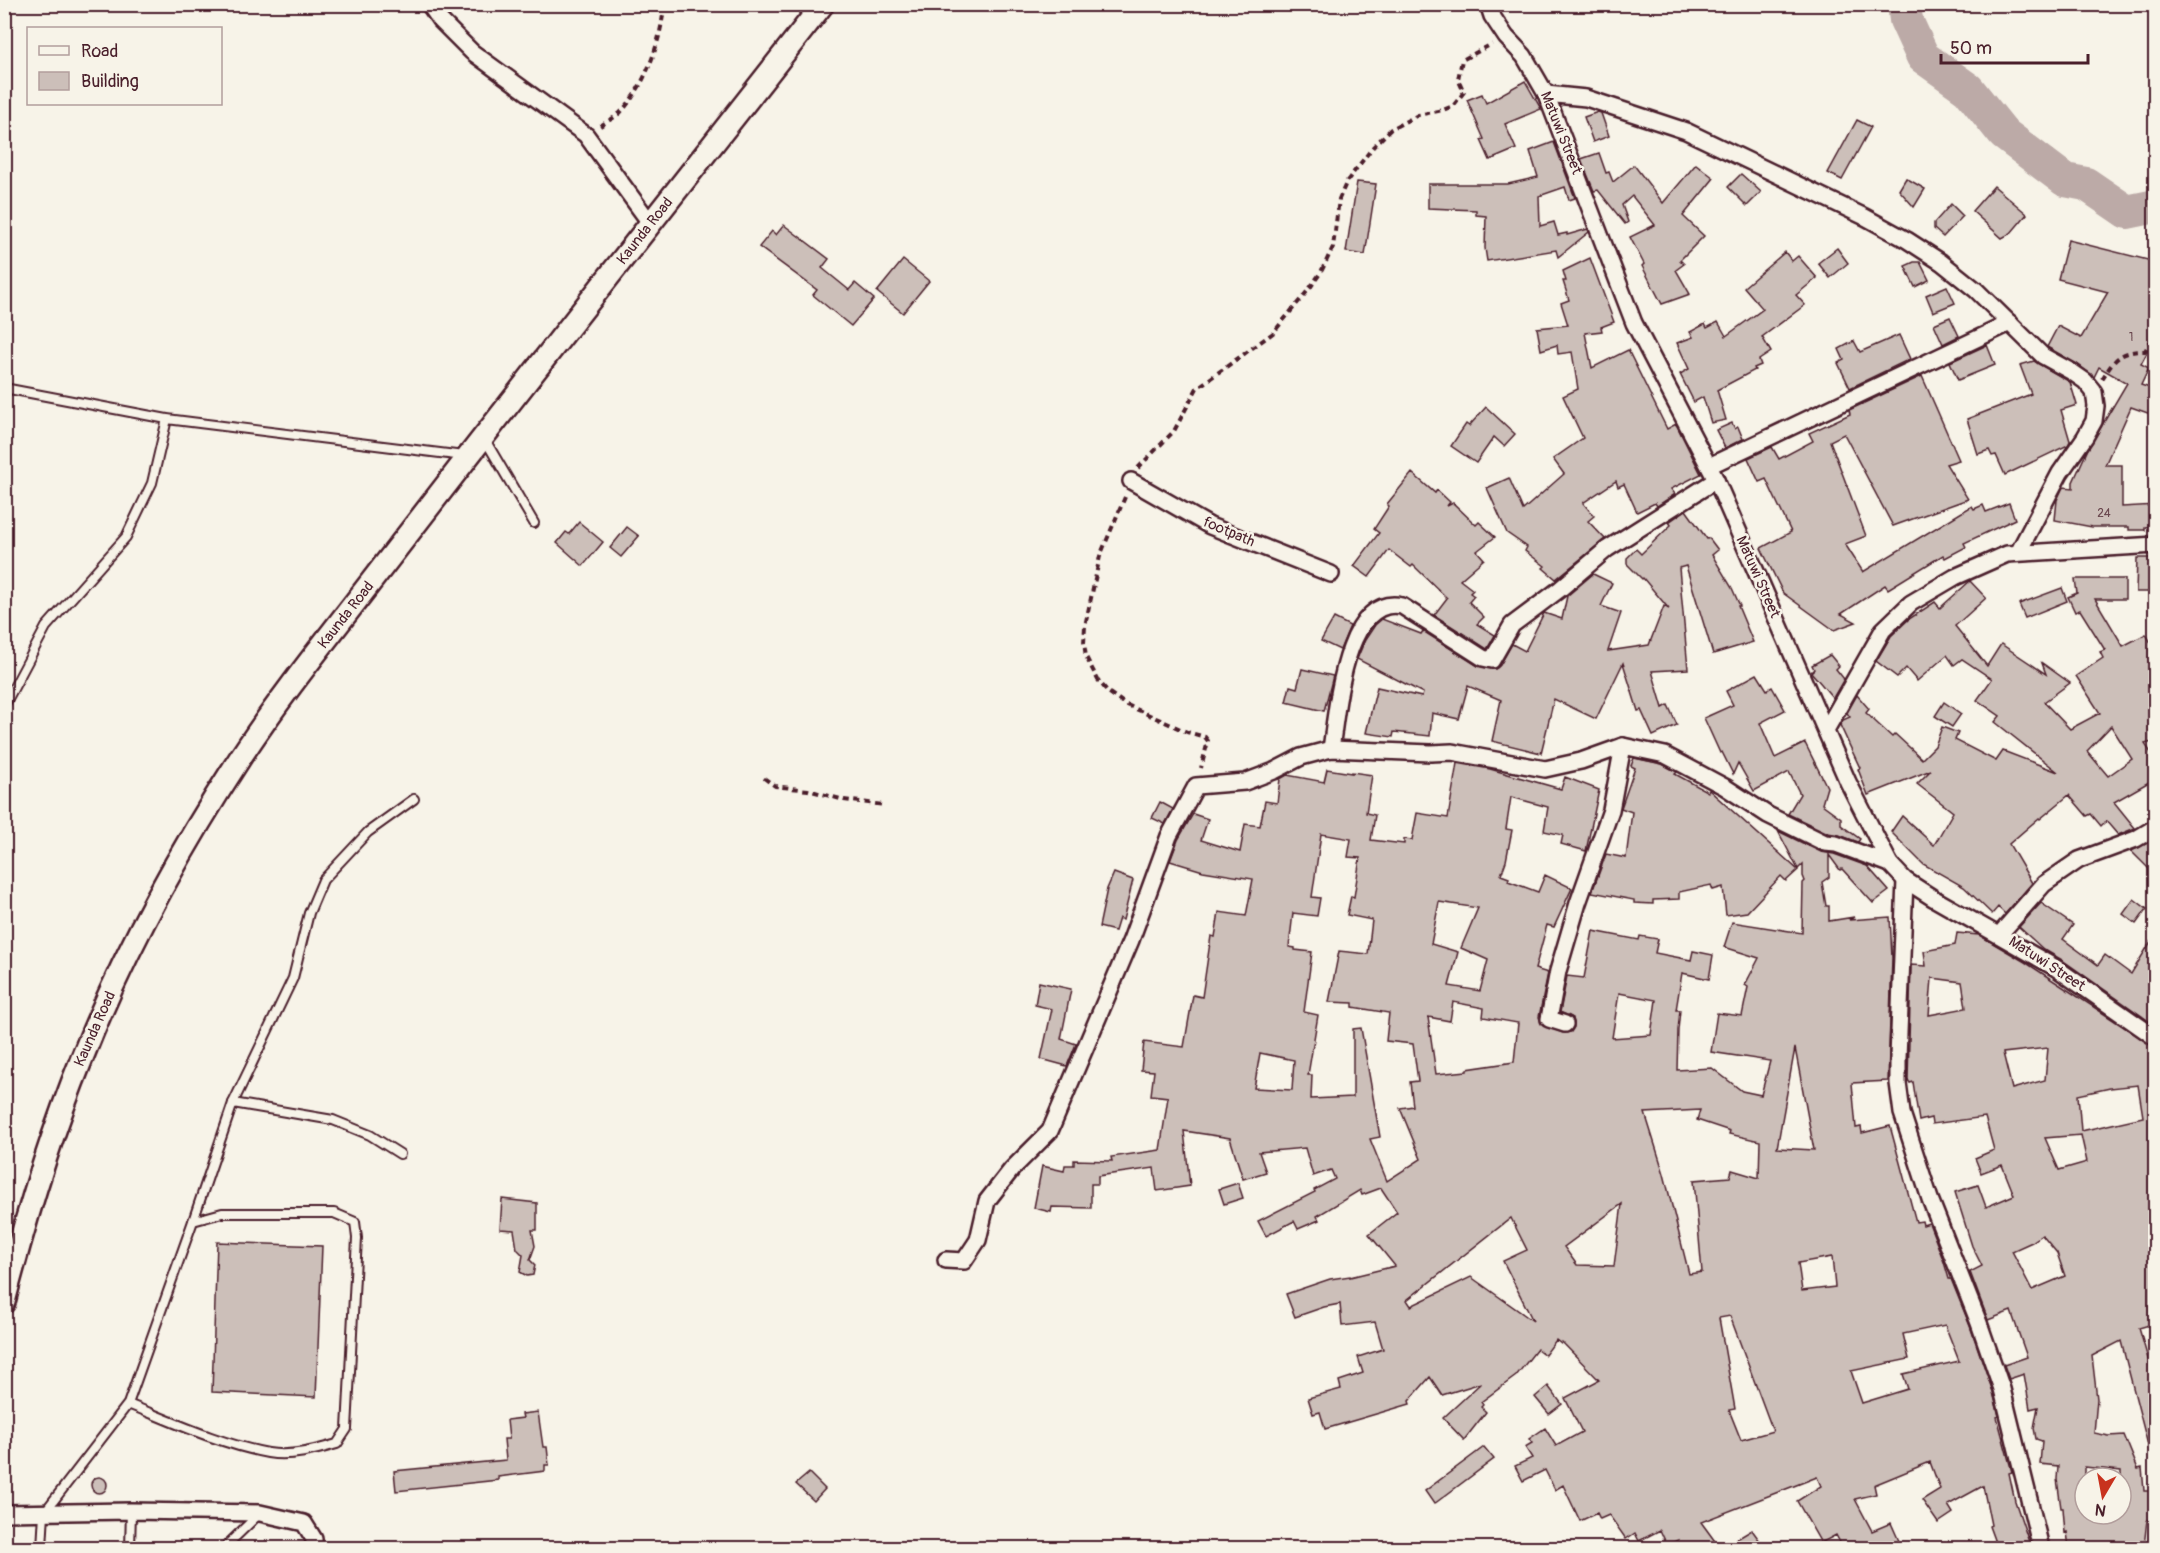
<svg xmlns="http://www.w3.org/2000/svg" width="2160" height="1553" font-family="Pangolin,sans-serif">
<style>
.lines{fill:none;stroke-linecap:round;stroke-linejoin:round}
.river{stroke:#bcaaa7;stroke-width:34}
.building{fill:#ccbfb9;stroke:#4a1f2b;stroke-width:1.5;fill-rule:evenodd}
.lane-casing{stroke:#4a1f2b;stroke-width:12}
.street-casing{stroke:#4a1f2b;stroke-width:20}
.secondary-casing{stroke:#4a1f2b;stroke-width:26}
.path{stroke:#4a1f2b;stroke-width:4;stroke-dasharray:6 4.5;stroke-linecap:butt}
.lane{stroke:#f7f3e8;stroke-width:8}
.street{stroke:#f7f3e8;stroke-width:15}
.secondary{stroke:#f7f3e8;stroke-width:21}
.labels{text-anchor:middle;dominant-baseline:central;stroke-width:5;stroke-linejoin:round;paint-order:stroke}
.number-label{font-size:12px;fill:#6a474e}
.street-label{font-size:15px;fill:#4a1f2b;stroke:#f7f3e8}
</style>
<rect width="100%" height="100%" fill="#f7f3e8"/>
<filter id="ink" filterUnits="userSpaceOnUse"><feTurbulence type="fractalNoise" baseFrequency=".0167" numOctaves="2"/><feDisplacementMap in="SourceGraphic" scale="12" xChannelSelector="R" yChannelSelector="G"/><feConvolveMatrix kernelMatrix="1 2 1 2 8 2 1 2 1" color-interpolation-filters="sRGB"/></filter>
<g filter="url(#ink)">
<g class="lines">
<!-- river -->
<path class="river" d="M1904 4 1906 20 1923 57 1968 89 2004 134 2065 180 2086 184 2127 212 2156 206"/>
</g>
<!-- building -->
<g class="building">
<path d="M1525 81 1541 109 1505 124 1516 149 1490 160 1481 140 1484 139 1467 100 1482 94 1486 103Z"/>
<path d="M1598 112 1601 113 1609 136 1593 142 1584 117Z"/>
<path d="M1857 120 1871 127 1842 180 1828 173Z"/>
<path d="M1554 142 1575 198 1569 200 1565 187 1539 196 1540 226 1554 222 1558 235 1567 233V235L1588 229 1589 232 1558 257 1556 250 1487 261 1485 248 1486 216 1476 215V210L1428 208V184H1508L1538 177 1530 151Z"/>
<path d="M1599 153 1606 173 1609 172 1613 182 1634 165 1663 203 1696 164 1714 178 1683 216 1704 236 1680 260 1684 264 1676 270 1690 294 1662 304 1642 266 1644 264 1630 237 1655 225 1632 196 1622 205 1628 222 1625 224 1598 190 1594 191 1581 159Z"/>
<path d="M1741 174 1761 192 1747 206 1728 187Z"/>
<path d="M1906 178 1925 189 1914 207 1899 190Z"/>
<path d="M1357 182 1376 184 1365 255 1346 252Z"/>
<path d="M1994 186 2027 214 2011 233 2002 238 1972 211Z"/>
<path d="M1951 204 1963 216 1943 237 1934 229V223Z"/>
<path d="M784 225 829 259 822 268 849 290 855 283 874 299 851 326 813 295 817 290 759 247 772 231 776 235Z"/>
<path d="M2068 240 2156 262V351L2149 349 2141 364 2149 368 2141 385 2156 390V416L2131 407 2105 465H2122V507L2156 505V526L2145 527V530H2129V527H2092L2055 520 2057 500 2063 487 2073 488V482L2088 449 2127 383 2099 367 2094 377 2077 364 2047 347 2058 326 2081 338 2108 292 2058 279Z"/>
<path d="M1837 248 1848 263 1830 278 1818 263Z"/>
<path d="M1785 252 1792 261 1798 256 1817 278 1796 295 1805 305 1762 337 1771 352 1759 360 1761 365 1754 368 1755 370 1717 390 1726 420 1711 423 1703 397 1694 402 1680 374 1689 369 1677 343 1693 337 1690 332 1705 324 1707 328 1718 322 1726 336 1763 309 1744 287Z"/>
<path d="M1590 258 1614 322 1601 327 1602 331 1585 333 1592 368 1628 350 1667 429 1676 424 1701 474 1671 489 1675 494 1657 506 1655 503 1637 512 1624 484 1618 487 1616 481 1583 503 1594 516 1588 521 1605 539 1556 579 1543 568 1545 566 1525 551 1527 547 1507 533 1487 488 1509 478 1523 510 1564 474 1553 459 1583 438 1563 396 1578 389 1572 352 1558 354 1557 345 1541 350 1537 328 1568 325 1561 303 1569 300 1563 281H1566L1563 271Z"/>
<path d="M903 260 929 281 903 313 877 292Z"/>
<path d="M1914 262H1920L1929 280 1915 287 1905 266Z"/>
<path d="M1947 286 1955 303 1933 312 1926 295Z"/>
<path d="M1950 317 1959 336 1943 344 1934 324Z"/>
<path d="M1899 335 1910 359 1850 388 1838 363 1844 360 1839 349 1854 341 1860 352Z"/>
<path d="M1987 345 1995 365 1958 380 1950 362Z"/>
<path d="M2034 361 2070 382 2077 405 2061 410 2070 441 2068 445 2005 475 1996 455 1992 456 1989 450 1978 454 1967 419 2031 394 2020 365Z"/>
<path d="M1922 376 1959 460 1946 464 1968 499 1893 526 1844 434 1830 441 1866 536 1845 544 1863 572 1972 506 1974 509 1983 505 1986 512 2009 503 2015 519 1964 543 1966 547 1945 558 1943 555 1888 589 1885 585 1841 614 1856 622 1834 630 1783 593 1761 548 1791 532 1766 479 1759 482 1748 458 1772 447 1779 459 1813 441 1809 433 1850 414 1849 410Z"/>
<path d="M1486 407 1515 434 1504 446 1494 437 1476 463 1451 446 1466 424 1469 426Z"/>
<path d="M1732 423 1735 429 1738 427 1743 439 1725 448 1716 430Z"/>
<path d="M1412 473 1435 493 1437 490 1450 502 1447 506 1453 503 1476 525 1479 522 1495 537 1477 551 1484 559 1460 580 1473 590 1470 593 1474 596 1469 602 1484 617 1477 624 1495 635 1487 649 1434 615 1447 598 1413 565 1411 567 1389 550 1369 577 1354 566 1379 533 1374 529 1389 506 1387 504Z"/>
<path d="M1686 510 1707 539 1709 538 1718 550 1712 555 1732 588 1740 606H1738L1753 642 1713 654 1686 566 1679 568 1688 669 1652 671 1663 708 1668 705 1677 725 1653 736 1641 710 1638 711 1623 663 1596 719 1554 699 1541 753 1492 741 1501 700 1468 686 1459 719 1432 713 1430 736 1394 732 1393 737 1366 733 1377 687 1422 697 1423 693 1357 659 1365 640 1375 625 1382 619 1421 634 1423 631 1478 666 1495 669 1500 665 1512 644 1525 651 1544 613 1562 619 1567 596 1593 574 1612 583 1601 606 1621 613 1608 651 1649 645 1664 606 1669 609 1643 578 1642 579 1627 564V558L1636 549 1641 554 1671 525 1669 522Z"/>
<path d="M579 522 603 542 583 566 557 543 566 532 569 534Z"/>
<path d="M627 527 639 536 621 557 610 548Z"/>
<path d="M2137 558H2156V592H2136Z"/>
<path d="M2075 579H2125V599H2095L2123 646 2146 634 2156 652V741L2145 744 2156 760V778L2114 802 2135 828 2118 835 2106 821 2101 826 2091 814 2087 816 2069 795 2040 819 2039 818 2009 844 2032 883 2005 914 1998 907 1992 914 1964 887 1923 864 1891 832 1902 816 1934 845 1953 812 1917 784 1931 770 1868 795 1858 769 1860 768 1840 725 1843 720 1850 717 1847 713 1857 695 1869 709 1866 713 1892 737 1895 734 1922 759 1935 746 1942 727 1958 733 1955 740 1996 761 2003 751 2058 772 1995 722 2000 716 1977 700 1992 679 1962 659 1954 665 1947 655 1917 681 1906 668 1897 677 1876 661 1891 636 1909 619 1935 602 1940 608 1970 581 1986 598 1955 626 1987 666 2001 644 2046 674 2042 663 2070 683 2044 702 2070 729 2100 713 2076 676 2103 658 2100 652 2105 650 2080 610 2075 612 2068 597 2077 593ZM2111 726 2132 759 2108 776 2087 751Z"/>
<path d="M2062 588 2067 601 2025 618 2019 604Z"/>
<path d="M1334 618 1350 626 1340 650 1321 641Z"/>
<path d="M1830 655 1839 666 1836 669 1844 679 1833 698 1811 672 1814 669 1812 665Z"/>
<path d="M1302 669 1333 676 1324 711 1286 702 1290 686 1297 688Z"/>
<path d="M1757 674 1767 690 1772 687 1785 710 1760 723 1775 758 1805 743 1827 787 1822 804 1841 818V825L1860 839 1858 842 1839 835 1828 833 1788 814 1800 794 1789 772 1754 791 1738 763 1733 774 1722 752 1720 753 1704 718 1733 705 1726 691Z"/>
<path d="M1944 702 1961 714 1952 727 1935 716Z"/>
<path d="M1634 758 1662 764 1677 772 1675 774 1708 792 1709 790 1798 870 1786 881 1781 876 1747 912 1726 915 1723 887 1713 890 1711 885 1679 892V899L1653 900V904L1634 903V900L1592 892 1606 854 1626 858 1632 812 1621 808 1635 768 1631 766Z"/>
<path d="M1457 763 1490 769 1561 789 1565 777 1599 790 1586 851 1561 844 1563 835 1544 831 1548 807 1511 797 1506 829 1512 830 1506 861 1501 875 1509 878 1508 881 1538 892 1545 875 1572 888 1554 927 1547 925 1535 969 1548 973 1539 1017 1542 1025 1563 1033 1571 1032 1574 1027 1573 1018 1560 1012 1567 976 1584 978 1593 931 1639 940 1640 936 1658 939 1655 953 1691 960 1693 951 1713 955 1709 979 1682 973 1676 1010H1680L1678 1030 1677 1070 1712 1068 1742 1091 1761 1095 1770 1061 1711 1052 1717 1013 1742 1016 1748 987 1745 985 1759 958 1724 947 1732 922 1802 933 1803 883 1805 881 1803 876V864L1798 869 1778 831 1821 852 1834 854 1867 866 1889 891 1873 903 1842 869 1840 870 1829 855V877L1822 882 1826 906H1829V921L1854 917 1849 920 1890 917 1892 958 1888 1081 1852 1083 1856 1128 1861 1127 1862 1133 1890 1126 1916 1222 1922 1221 1923 1225 1929 1223 1944 1262 1949 1279H1951L1970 1326 1993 1392 1999 1416 1997 1417 2012 1472 2009 1473 2015 1501 2031 1548H1997L1989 1526 1991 1525 1983 1486 1948 1505 1953 1513 1938 1523 1922 1500 1940 1489 1930 1462 1874 1485 1876 1494 1855 1499 1872 1531 1891 1523 1899 1541 1882 1548H1843L1836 1535 1821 1543 1797 1501 1821 1486 1817 1477 1701 1522 1720 1548H1678V1540L1667 1545 1660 1530 1639 1541 1635 1533 1626 1539 1609 1515 1600 1519 1597 1513 1580 1521 1563 1485 1555 1490 1545 1470 1523 1481 1515 1466 1532 1458 1525 1447 1532 1443 1529 1439 1545 1428 1556 1446 1582 1432 1565 1398 1599 1380 1562 1342 1561 1344 1556 1340 1545 1355 1537 1349 1516 1376 1481 1402 1483 1405 1481 1407 1486 1412 1464 1440 1443 1418 1481 1383 1442 1395 1430 1377 1409 1401 1410 1404 1325 1429 1320 1412 1313 1414 1308 1398 1341 1389 1339 1381 1363 1373 1358 1357 1383 1349 1375 1322 1342 1326 1340 1304 1324 1307 1295 1317 1286 1294 1330 1279 1350 1276V1277L1395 1266 1369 1234 1397 1212 1381 1188 1362 1195 1360 1190 1317 1216 1319 1220 1298 1229 1294 1221 1266 1236 1258 1221 1315 1192 1314 1190 1335 1179 1331 1170 1313 1176 1305 1148 1259 1152 1266 1172 1243 1179 1230 1138 1184 1131 1190 1186 1157 1191 1154 1168 1098 1176V1184H1091V1208L1052 1207 1051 1212 1034 1208 1042 1166 1064 1171 1065 1165H1074V1160L1112 1161 1111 1157 1160 1150 1168 1097 1151 1095 1154 1071 1141 1070 1144 1042 1184 1047 1193 995 1202 997 1211 936 1215 937 1219 912 1246 916 1253 879 1203 871 1170 861 1178 840 1193 814 1208 819 1201 840 1240 852 1245 824 1260 826 1265 801 1277 803 1280 779 1287 775 1324 782 1327 769 1352 773V772L1372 775 1366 813 1375 815 1371 840 1404 844V839L1412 840 1417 813 1448 818ZM1321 834 1351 839 1348 857 1360 858 1354 897 1351 896 1347 915 1372 920 1368 954 1339 951 1329 1002 1353 1003V1007L1389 1013 1386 1041 1413 1044 1418 1081 1410 1082 1413 1106 1400 1108 1421 1159 1387 1181 1370 1139 1380 1137 1361 1028 1353 1029V1097L1311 1099 1312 1075H1308L1318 1015 1304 1012 1312 952 1295 950V948L1289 947 1293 913 1317 916 1320 898 1312 897ZM1439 902 1478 908 1461 948 1488 960 1480 991 1449 986 1458 952 1431 944ZM1619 993 1656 1000 1651 1035 1612 1038ZM1453 1002 1484 1008 1483 1017 1518 1023 1514 1062 1467 1069V1071L1436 1074 1428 1017 1450 1021ZM1795 1048 1814 1150 1777 1148ZM1260 1053 1294 1060 1292 1090 1254 1088ZM1700 1110 1697 1120 1730 1131 1729 1134 1760 1141 1759 1178 1732 1170 1730 1177 1694 1180 1702 1272 1689 1274 1664 1174 1645 1113ZM1622 1204 1614 1266 1577 1265 1564 1247ZM1511 1218 1527 1250 1503 1261 1533 1321 1471 1277 1411 1306 1407 1300ZM1832 1257 1835 1287 1802 1291 1798 1263ZM1730 1316 1773 1431 1741 1440 1729 1410 1735 1409 1719 1318ZM1945 1325 1959 1361 1903 1374 1908 1389 1862 1403 1851 1371 1909 1359 1903 1334Z"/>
<path d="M1160 802 1173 809 1165 824 1152 818Z"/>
<path d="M2156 839V861L2149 869 2131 851Z"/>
<path d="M1114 873 1133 880 1123 920 1119 918 1115 931 1099 927 1107 889Z"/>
<path d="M2134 899 2147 909 2136 924 2123 914Z"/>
<path d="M2041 903 2073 925 2063 939 2098 965 2105 955 2131 974 2156 933V1026L2062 960 2043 949 2019 927Z"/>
<path d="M1957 933 1979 935 2025 962 2156 1048V1323L2139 1328 2156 1386V1453H2150L2121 1341 2092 1356 2097 1399 2094 1433 2109 1436 2124 1435 2138 1469 2142 1468 2144 1491H2156V1520H2147L2144 1546 2123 1543 2122 1548H2069L2067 1532 2065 1533 2063 1508H2061L2057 1479 2058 1466 2040 1464 2042 1441 2036 1439 2034 1428 2038 1407 2030 1409 2024 1374 2009 1379 2004 1365 2027 1357 2011 1311 1988 1320 1970 1272 1982 1266 1972 1246 1955 1192 1978 1185 1986 1207 2014 1195 2002 1165 1981 1173 1975 1158 1994 1150 1985 1117 1932 1124 1931 1118 1919 1121 1913 1082 1910 1083 1908 1080 1911 965 1926 966 1924 951 1955 945ZM1932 978 1962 982 1966 1008 1929 1015ZM2048 1048 2045 1080 2012 1089 2003 1053ZM2138 1085 2143 1117 2081 1131 2078 1095 2110 1088ZM2081 1135 2087 1162 2059 1170 2045 1138ZM2042 1235 2057 1253 2065 1276 2032 1290 2012 1251 2032 1242ZM2085 1467 2121 1471V1514H2085Z"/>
<path d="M1039 982 1071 989 1061 1039 1076 1044 1067 1066 1041 1059 1052 1009 1035 1005Z"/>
<path d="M1238 1183 1243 1198 1224 1204 1219 1189Z"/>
<path d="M502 1199 537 1203V1230H532L535 1246 530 1260 535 1265 533 1275 527 1276 520 1272 523 1255 517 1249 514 1230 500 1229Z"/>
<path d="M217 1242 322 1246 316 1397 212 1392Z"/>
<path d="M1548 1386 1562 1404 1549 1414 1535 1397Z"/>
<path d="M538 1412 543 1447H547L549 1465H545V1471L498 1477V1480L396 1491 394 1471 506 1460 504 1439H509L507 1420 523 1418 522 1414Z"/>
<path d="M1484 1447 1494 1459 1434 1504 1425 1491Z"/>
<path d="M809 1473 825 1489 814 1501 796 1484Z"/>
<circle cx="99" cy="1485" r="8"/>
<path d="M1752 1530 1765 1548H1722Z"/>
</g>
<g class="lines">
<!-- lane casing -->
<g class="lane-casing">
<g id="lane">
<path d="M4 388 167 419 464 456"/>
<path d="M484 438 534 523"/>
<path d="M4 706 46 627 126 537 152 483 167 419"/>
<path d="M233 1103 333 1120 370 1135 400 1154"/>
<path d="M193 1221 233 1103 293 978 309 913 323 880 368 832 414 799"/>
<path d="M42 1548 44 1513 128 1404 193 1221 222 1213H334L355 1222 357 1238 347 1429 337 1444C316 1450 291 1457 268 1453 220 1444 173 1422 128 1404"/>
<path d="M130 1548 131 1511"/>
<path d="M224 1548 259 1514"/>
</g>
</g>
<!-- street casing -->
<g class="street-casing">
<g id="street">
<path d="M429 4 440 20 472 52 586 135 651 224"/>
<path d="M1488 4 1492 16 1506 37 1524 56 1546 94 1634 323 1716 480 1848 782 1890 864 1905 880 1933 898 2056 968 2156 1038"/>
<path d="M1546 94 1586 98 1686 131 1865 217 1907 240 1941 262 1976 290 2043 356 2072 372 2085 381 2094 392 2096 406 2094 421 2085 437 2060 473 2018 553"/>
<path d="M1709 466 2010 323"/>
<path d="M1131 481 1210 526 1331 574"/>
<path d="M1826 730 1883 630 1911 603 1955 577 2007 554 2156 545"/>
<path d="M1331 749C1337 710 1345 594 1402 606L1483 658 1492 660 1512 625 1560 589 1607 549 1716 480"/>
<path d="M1905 880 1898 1058V1083L1902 1113 1930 1199 1979 1323 2002 1389 2041 1548"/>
<path d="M2000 934 2044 884 2079 860 2136 839 2156 827"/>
<path d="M1565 1024 1549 1019 1558 971 1578 903 1611 810 1623 746"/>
<path d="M946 1260 964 1261 978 1240 987 1201 1012 1169 1050 1131 1131 940 1169 836 1196 786 1245 782 1274 771 1301 757 1331 749 1431 753 1452 752 1545 769 1581 761 1623 746 1665 755 1725 787 1768 815 1825 843 1836 844 1890 864"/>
<path d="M4 1513 131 1511 260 1513 304 1523 314 1539V1548"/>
</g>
</g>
<!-- secondary casing -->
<g class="secondary-casing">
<path id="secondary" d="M4 1302C25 1220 50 1137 82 1058 124 952 180 850 242 755 273 708 308 663 343 618 385 564 426 511 467 458 585 306 704 156 823 4"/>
</g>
<!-- path -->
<g class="path">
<path d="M600 126C606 122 614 118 620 113 645 87 662 40 664 4"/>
<path d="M2102 379C2115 359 2119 351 2145 351L2156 330"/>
<path d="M1138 468 1174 431 1197 388 1273 333 1310 288 1321 272 1333 247 1339 199 1347 181 1373 147 1391 129 1418 115 1443 110 1453 106 1464 92 1458 79 1462 60 1492 44"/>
<path d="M1125 497 1100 556 1085 626 1084 643 1086 657 1098 680 1108 692 1125 704 1187 732 1205 737 1208 741 1201 768"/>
<path d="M764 778 775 786 808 790 844 800 884 805"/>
</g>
<!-- lane -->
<use href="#lane" class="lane"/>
<!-- street -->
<use href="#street" class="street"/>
<!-- secondary -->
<use href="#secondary" class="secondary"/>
</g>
</g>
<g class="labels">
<!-- number labels -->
<g class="number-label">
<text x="2131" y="337">1</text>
<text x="2104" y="513">24</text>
</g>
<!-- street labels -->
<g class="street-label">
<text transform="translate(1561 133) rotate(68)">Matuwi Street</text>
<text transform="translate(645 231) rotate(-52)">Kaunda Road</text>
<text transform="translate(1229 532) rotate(23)">footpath</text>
<text transform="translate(1758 577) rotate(66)">Matuwi Street</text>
<text transform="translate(346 615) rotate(-52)">Kaunda Road</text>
<text transform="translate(2047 964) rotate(33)">Matuwi Street</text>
<text transform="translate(95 1029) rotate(-66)">Kaunda Road</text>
</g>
</g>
<!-- margin -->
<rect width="2160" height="1553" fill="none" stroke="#f7f3e8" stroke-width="24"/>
<rect x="12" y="12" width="2136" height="1529" fill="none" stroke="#4a1f2b" stroke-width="2" filter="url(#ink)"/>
<!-- legend -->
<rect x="27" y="27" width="195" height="78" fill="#f7f3e8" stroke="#b29e9c" stroke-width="1.5"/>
<rect x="39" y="46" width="30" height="9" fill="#f7f3e8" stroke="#b29e9c" stroke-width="1.5"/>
<text x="81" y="57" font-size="18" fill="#4a1f2b">Road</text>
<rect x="39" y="72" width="30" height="18" fill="#ccbfb9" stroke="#b29e9c" stroke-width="1.5"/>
<text x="81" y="87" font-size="18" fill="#4a1f2b">Building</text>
<!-- north arrow -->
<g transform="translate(2103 1496) rotate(190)"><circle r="28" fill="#f7f3e8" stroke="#b29e9c" stroke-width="1.5"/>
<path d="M0-4.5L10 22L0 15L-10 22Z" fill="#c8321e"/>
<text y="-9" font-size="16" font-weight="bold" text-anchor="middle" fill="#4a1f2b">N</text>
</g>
<!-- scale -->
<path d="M1941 54v9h147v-9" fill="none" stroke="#4a1f2b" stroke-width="3"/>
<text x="1950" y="54" font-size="18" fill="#4a1f2b" stroke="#f7f3e8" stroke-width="4.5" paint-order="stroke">50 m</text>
</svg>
